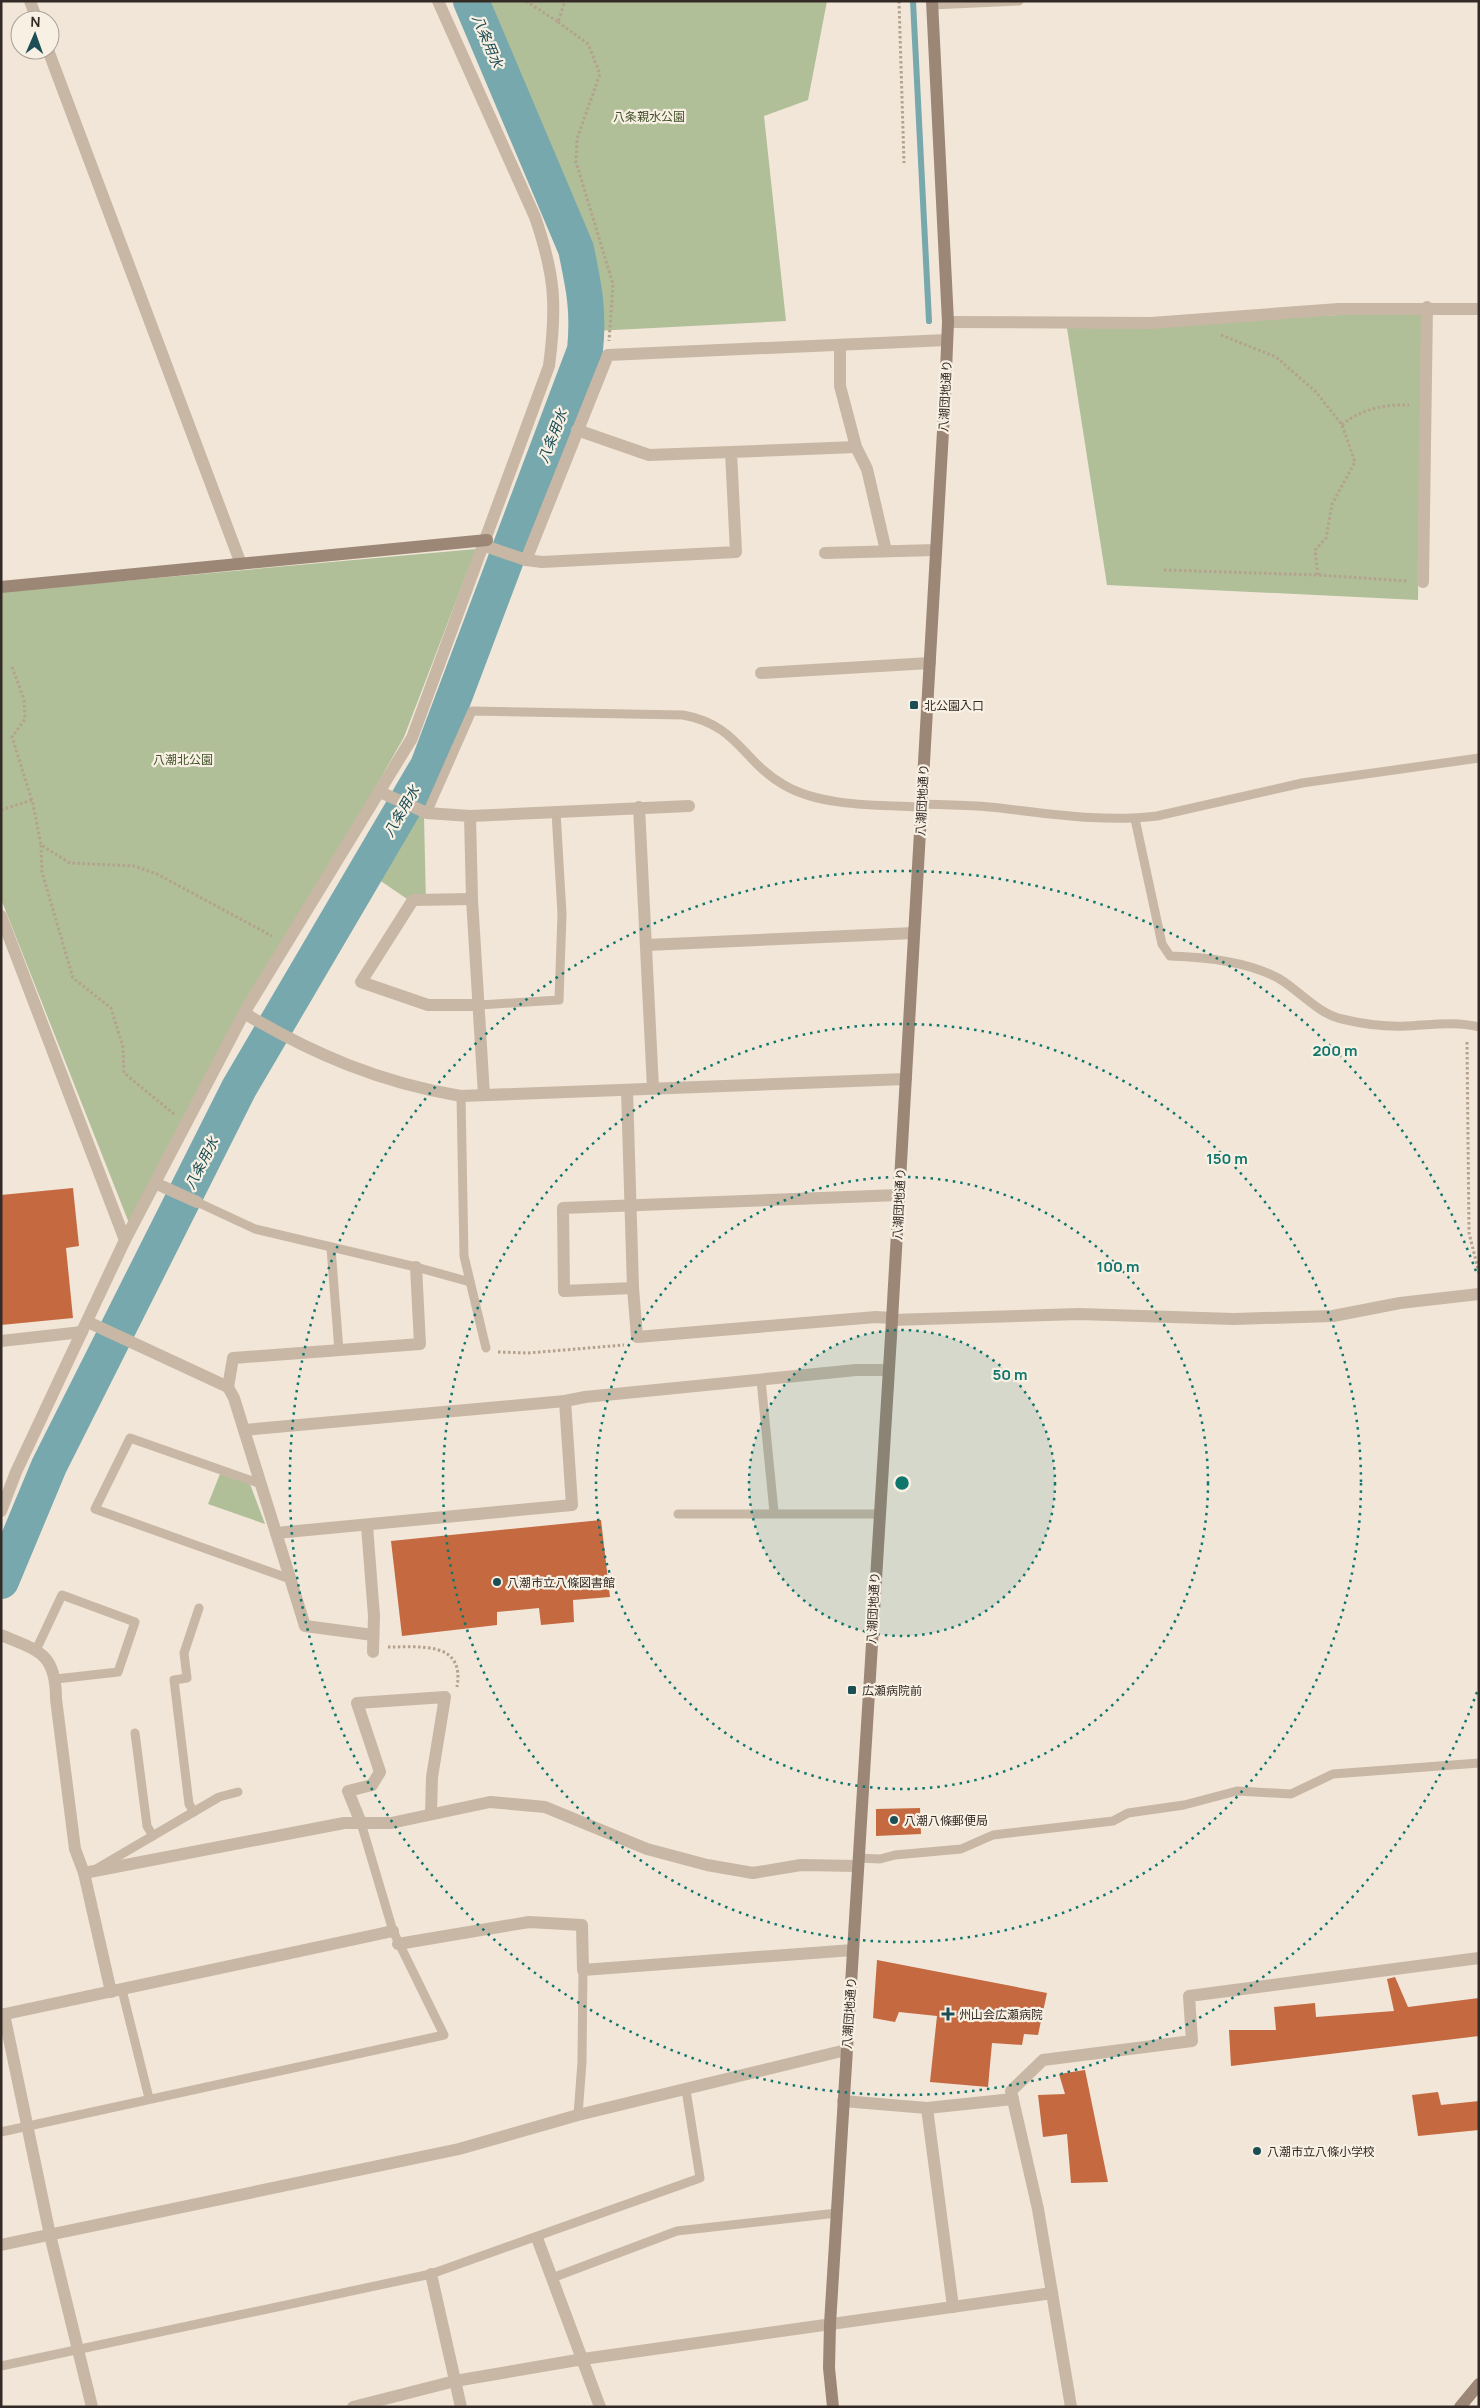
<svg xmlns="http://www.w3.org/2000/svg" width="1480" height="2408" font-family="Manrope,'Noto Sans JP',sans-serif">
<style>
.green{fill:#b0bf98}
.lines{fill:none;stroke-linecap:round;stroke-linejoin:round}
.stream{stroke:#77a8ad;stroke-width:6}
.river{stroke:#77a8ad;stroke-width:36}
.building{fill:#c56941}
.path{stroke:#b4a18e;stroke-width:3;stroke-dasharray:2.5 2.5;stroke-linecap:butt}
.lane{stroke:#c8b7a4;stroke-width:9}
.street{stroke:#c8b7a4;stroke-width:12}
.secondary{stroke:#9c8676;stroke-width:12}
.ring{fill:none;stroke:#0f766e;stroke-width:2.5;stroke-dasharray:2.5 5}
.poi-dot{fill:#1c4e55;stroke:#f9f0e4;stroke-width:2}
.labels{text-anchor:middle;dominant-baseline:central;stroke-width:4.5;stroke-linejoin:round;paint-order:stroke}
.park-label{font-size:12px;fill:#41522a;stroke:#f9f0e4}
.street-label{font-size:12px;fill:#342b26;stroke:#f9f0e4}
.poi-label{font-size:12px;fill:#342b26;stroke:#f9f0e4;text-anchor:start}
.water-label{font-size:14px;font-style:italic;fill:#1c4e55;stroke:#f9f0e4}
.centre{fill:#0f766e;stroke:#f9f0e4;stroke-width:2.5}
.ring-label{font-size:15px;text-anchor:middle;font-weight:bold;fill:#0f766e;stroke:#f9f0e4;stroke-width:4.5;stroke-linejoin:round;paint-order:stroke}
</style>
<rect width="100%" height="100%" fill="#f1e6d8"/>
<!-- green -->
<g class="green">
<path d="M476 1H827L808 100 764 116 786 321 595 331 581 247Z"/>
<path d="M1422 311 1418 600 1107 585 1067 328Z"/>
<path d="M476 549 404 737 129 1223 1 899V592Z"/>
<path d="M406 807 424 816 426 904 413 903 369 873Z"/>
<path d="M220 1474 250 1484 265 1524 208 1504Z"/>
</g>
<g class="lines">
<!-- stream -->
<path class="stream" d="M913 1 929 321"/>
<!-- river -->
<path class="river" d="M1 1581 49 1466 239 1088 428 766 585 350C589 311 584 287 576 249L471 1"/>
</g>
<!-- building -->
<g class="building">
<path d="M73 1188 79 1246 66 1248 73 1318 1 1325V1195Z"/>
<path d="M601 1520 610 1597 573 1600 574 1622 541 1625 539 1608 497 1612V1625L402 1636 391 1541Z"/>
<path d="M920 1808 921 1834 876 1836V1809Z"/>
<path d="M877 1960 1047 1993 1038 2035 1024 2034 1022 2045 992 2043 988 2087 930 2082 937 2016 899 2012 895 2022 873 2018Z"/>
<path d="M1395 1977 1408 2007 1479 1998V2036L1231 2066 1229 2030H1276L1274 2007 1315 2003 1316 2017 1394 2011 1387 1979Z"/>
<path d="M1085 2070 1108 2182 1071 2183 1067 2134 1043 2137 1038 2095 1065 2094 1059 2074Z"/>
<path d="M1438 2092 1441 2105 1479 2101V2130L1418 2136 1412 2095Z"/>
</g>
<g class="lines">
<!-- path -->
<g class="path">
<path d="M526 1 558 22 565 1"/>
<path d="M899 1 904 163"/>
<path d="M558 22 588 44 600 74 577 139 576 162 613 284 609 341"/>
<path d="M1221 335 1276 357 1316 392 1342 425 1355 462 1332 504 1326 538 1315 550 1318 575"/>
<path d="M1342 425C1360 409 1386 404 1409 405"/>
<path d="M1164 570 1318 575 1408 581"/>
<path d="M12 667 24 699 25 719 12 737 33 804 41 845 70 863 134 866 157 874 272 936"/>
<path d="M1 810 32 800"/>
<path d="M41 845 42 872 73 978 111 1008 123 1047 124 1073 174 1114"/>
<path d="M1467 1042 1469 1233 1479 1273"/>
<path d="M498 1352 528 1353 624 1345"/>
<path d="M388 1647C421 1647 465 1641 457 1687"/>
</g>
<!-- lane -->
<g class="lane">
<path d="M932 5 1019 1"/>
<path d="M922 804C945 805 968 805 990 807 1047 813 1101 823 1157 816L1302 783 1479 758"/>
<path d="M427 813 472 711 683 715C738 725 742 761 784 785 821 807 880 805 922 807"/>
<path d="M1135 819 1162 944 1170 956C1205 957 1246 961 1278 978 1299 990 1318 1014 1342 1019 1363 1024 1385 1027 1406 1026 1430 1025 1456 1021 1479 1027"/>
<path d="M480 1005 559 1000 562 914 556 812"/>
<path d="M461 1096 464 1256 486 1348"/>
<path d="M197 1202 255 1229 416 1267 470 1282"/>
<path d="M331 1248 339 1351"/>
<path d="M761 1380 774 1512"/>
<path d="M261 1484 130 1438 95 1509 290 1579"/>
<path d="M678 1514H879"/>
<path d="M36 1650 62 1595 135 1622 118 1672 56 1679"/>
<path d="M135 1733 147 1826 153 1836"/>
<path d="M194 1812 189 1804 174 1680 187 1678 184 1653 199 1608"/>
<path d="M858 1858 880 1859 895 1855 961 1849 993 1835 1113 1821 1128 1813 1184 1805 1237 1791 1291 1794 1333 1774 1479 1763"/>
<path d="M98 1868 219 1797 238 1792"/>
<path d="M122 1990 149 2098"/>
<path d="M578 2115 582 2062 583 1970"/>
<path d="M1 2132 444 2035 393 1931 361 1823"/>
<path d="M552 2278 677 2231 837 2213"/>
<path d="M1 2366 431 2274 700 2178 686 2090"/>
</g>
<!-- street -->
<g class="street">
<path d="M30 1 37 20"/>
<path d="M48 50 241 564"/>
<path d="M948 322 1151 323 1339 309H1479"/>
<path d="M840 345V386L856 447 867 469 886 551"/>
<path d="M577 430 649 455 731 452"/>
<path d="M485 546 526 560 542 562 736 552 731 452 856 447"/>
<path d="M825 553 936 550"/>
<path d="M526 560 608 355 947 340"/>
<path d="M1423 582 1427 307"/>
<path d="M761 673 930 663"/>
<path d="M380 792 427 813 470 816 689 806"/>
<path d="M639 807 653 1088"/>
<path d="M470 816 472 899 484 1095"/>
<path d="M472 899 413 900 361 982 428 1005H480"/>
<path d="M1 916 125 1240"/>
<path d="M647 945 914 933"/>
<path d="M244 1013C313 1054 381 1083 461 1096L906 1079"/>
<path d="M627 1090 633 1288 637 1337 876 1317 892 1318"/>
<path d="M155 1183 197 1202"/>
<path d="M633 1288 564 1291 563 1208 899 1195"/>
<path d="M892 1320 1079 1314 1234 1319 1333 1316 1400 1303 1479 1294"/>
<path d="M88 1322 228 1387 234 1398 305 1626 373 1635"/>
<path d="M1 1341 82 1332"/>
<path d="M228 1387 233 1358 420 1344 416 1267"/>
<path d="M244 1430 565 1401 585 1397 856 1370H888"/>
<path d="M1 1511 16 1472 125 1240 244 1013 412 738 549 366C557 305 555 275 535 217L438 1"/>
<path d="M367 1526 374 1616 373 1652"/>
<path d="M276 1533 572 1505 565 1401"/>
<path d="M1 1635C39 1651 56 1653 56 1699L75 1849 84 1873 111 1992"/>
<path d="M361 1823 348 1791 372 1785 380 1772 357 1703 445 1697 432 1777 431 1814"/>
<path d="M84 1873 344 1823H391L490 1802 545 1807 647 1849 707 1865 753 1873 801 1865 858 1866"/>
<path d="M398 1944 529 1922 582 1925 583 1970 853 1950"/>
<path d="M4 2014 50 2235 92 2407"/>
<path d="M1 2015 393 1931"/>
<path d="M843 2101 927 2108 1013 2099"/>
<path d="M927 2108 953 2307"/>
<path d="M537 2238 600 2407"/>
<path d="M1 2245 459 2149 578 2115 846 2050"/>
<path d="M431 2274 461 2407"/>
<path d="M353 2407 455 2381 583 2359 1052 2293"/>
<path d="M1071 2407 1038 2209 1011 2091 1043 2060 1192 2041 1189 1996 1479 1958"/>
</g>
<!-- secondary -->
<g class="secondary">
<path d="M1 587 487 540"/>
<path d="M833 2407 829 2368 830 2324 892 1320 945 396 948 322 932 1"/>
<path d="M1460 2407 1479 2384"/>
</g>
</g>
<!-- distance rings -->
<circle cx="902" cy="1483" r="153" fill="#0f766e" fill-opacity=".12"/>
<g class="ring">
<circle cx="902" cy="1483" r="153"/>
<circle cx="902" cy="1483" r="306"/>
<circle cx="902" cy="1483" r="459"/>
<path d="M1477 1692A612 612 0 1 1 1477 1274"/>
</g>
<!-- markers -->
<g class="poi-dot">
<rect x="909" y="700" width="10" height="10" rx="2.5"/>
<circle cx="497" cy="1582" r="5"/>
<rect x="847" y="1685" width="10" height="10" rx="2.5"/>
<circle cx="894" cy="1820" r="5"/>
<path d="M945.5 2006.5h5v5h5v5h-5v5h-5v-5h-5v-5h5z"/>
<circle cx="1257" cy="2151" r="5"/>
</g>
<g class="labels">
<!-- park labels -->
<g class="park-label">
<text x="649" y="116">八条親水公園</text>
<text x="183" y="759">八潮北公園</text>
</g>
<!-- street labels -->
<g class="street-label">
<text transform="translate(945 396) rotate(-87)">八潮団地通り</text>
<text transform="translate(922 800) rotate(-87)">八潮団地通り</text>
<text transform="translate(899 1204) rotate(-87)">八潮団地通り</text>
<text transform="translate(873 1608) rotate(-87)">八潮団地通り</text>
<text transform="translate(849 2013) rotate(-86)">八潮団地通り</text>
</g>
<!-- poi labels -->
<g class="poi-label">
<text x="924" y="705">北公園入口</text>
<text x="507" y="1582">八潮市立八條図書館</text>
<text x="862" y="1690">広瀬病院前</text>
<text x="904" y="1820">八潮八條郵便局</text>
<text x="959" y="2014">州山会広瀬病院</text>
<text x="1267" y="2151">八潮市立八條小学校</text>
</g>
<!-- water labels -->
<g class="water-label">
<text transform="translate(488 41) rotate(67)">八条用水</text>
<text transform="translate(552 436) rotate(-69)">八条用水</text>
<text transform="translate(401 811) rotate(-60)">八条用水</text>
<text transform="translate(201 1163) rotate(-63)">八条用水</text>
</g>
</g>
<circle cx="902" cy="1483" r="8" class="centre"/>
<g class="ring-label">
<text x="1335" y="1056">200 m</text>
<text x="1227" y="1164">150 m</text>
<text x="1118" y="1272">100 m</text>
<text x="1010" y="1380">50 m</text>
</g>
<!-- border -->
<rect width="1480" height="2408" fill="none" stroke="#342b26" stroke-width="5"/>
<!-- north arrow -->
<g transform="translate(35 35) rotate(2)"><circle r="24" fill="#f9f0e4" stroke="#aaa198"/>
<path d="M0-4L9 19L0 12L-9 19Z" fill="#1c4e55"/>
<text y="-8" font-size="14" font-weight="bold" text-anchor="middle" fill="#342b26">N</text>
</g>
</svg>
